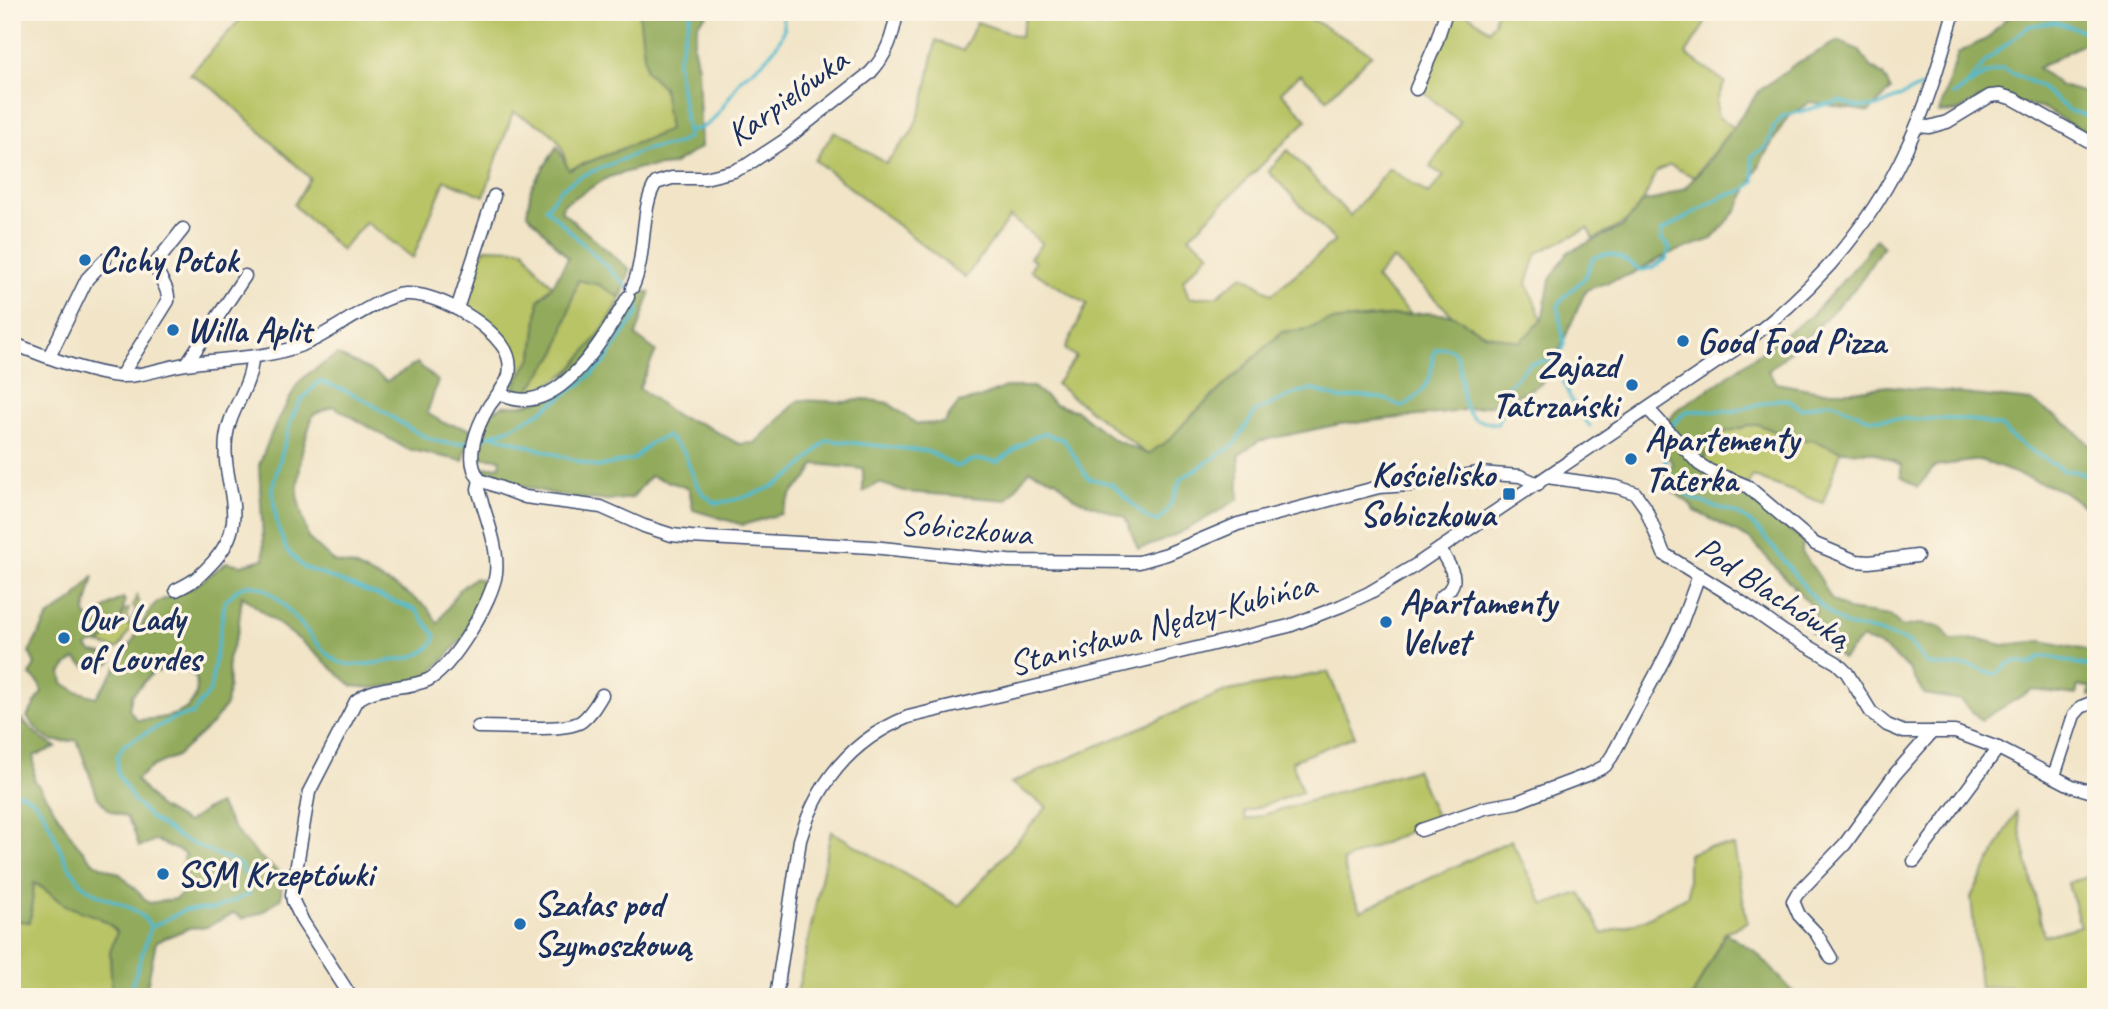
<svg xmlns="http://www.w3.org/2000/svg" width="2108" height="1009" font-family="Caveat,sans-serif">
<style>
.green{fill:#b9c466;stroke:#6a7a62;stroke-width:2}
.forest{fill:#92aa5b;stroke:#566c5c;stroke-width:2;fill-rule:evenodd}
.lines{fill:none;stroke-linecap:round;stroke-linejoin:round}
.stream{stroke:#50bacd;stroke-width:3.5}
.minor-casing{stroke:#3b4a6e;stroke-width:15}
.minor{stroke:#fff;stroke-width:12}
.poi-dot{fill:#1f6fb2;stroke:#fcf5e5;stroke-width:2.5}
.labels{text-anchor:middle;dominant-baseline:central;stroke-width:7;stroke-linejoin:round;paint-order:stroke}
.street-label{font-size:35px;fill:#1b2f5e;stroke:#fcf5e5}
.poi-label{font-size:35px;font-weight:bold;fill:#1b2f5e;stroke:#fcf5e5;text-anchor:start}
</style>
<rect width="100%" height="100%" fill="#fcf5e5"/>
<filter id="ink" filterUnits="userSpaceOnUse"><feTurbulence type="fractalNoise" baseFrequency=".0143" numOctaves="2"/><feDisplacementMap in="SourceGraphic" scale="14" xChannelSelector="R" yChannelSelector="G"/><feConvolveMatrix kernelMatrix="1 2 1 2 8 2 1 2 1" color-interpolation-filters="sRGB"/></filter>
<filter id="wash" filterUnits="userSpaceOnUse"><feTurbulence type="fractalNoise" baseFrequency=".00686" numOctaves="4" result="noise"/><feDisplacementMap in="SourceGraphic" scale="28" xChannelSelector="R" yChannelSelector="G"/><feGaussianBlur stdDeviation="1.57" result="paint"/><feColorMatrix in="noise" values="0 0 0 0 0 0 0 0 0 0 0 0 0 0 0 0 0 1.4 0 .05"/><feComposite in="paint" operator="in"/></filter>
<g filter="url(#wash)">
<rect width="100%" height="100%" fill="#f1e4c7"/>
<!-- green -->
<g class="green">
<path d="M247 12H639L646 71 663 87 670 130 568 170C565 163 565 156 562 149 556 129 529 120 513 112L484 196 445 180 413 258 366 222 341 250 294 205 310 178 218 92 190 74Z"/>
<path d="M1027 12H1299L1372 54 1327 99 1300 74 1281 92 1307 120 1189 237 1210 253 1183 280 1189 298 1217 296 1243 275 1272 294 1335 241 1268 171 1288 150 1350 216 1389 168 1428 194 1444 176 1430 167 1460 122 1421 90 1450 12H1465L1489 30 1494 23 1496 12H1707L1704 25 1686 54 1725 82 1717 100V116L1733 127 1694 177 1670 165 1656 172C1640 212 1633 222 1593 239L1588 228 1537 253 1527 283 1542 320 1520 342 1484 334 1452 315 1393 259 1375 278 1411 314 1328 321 1308 329 1282 332 1188 419 1170 439 1148 455 1056 384 1076 357 1065 349 1087 304 1030 270 1035 261 1030 258 1042 243 1010 217 965 278 815 160 834 132 886 163 912 132 924 101 936 40 963 51 977 22 1020 37Z"/>
<path d="M485 248 524 249 541 274 553 285 539 300 533 356 516 383V392L511 383 512 359 464 307 469 282Z"/>
<path d="M578 280 599 285 621 298C597 344 577 377 526 394L557 351Z"/>
<path d="M1758 424 1796 440H1812L1841 451 1823 503 1752 476 1749 484 1703 471 1699 438Z"/>
<path d="M137 596 140 612 121 645 117 649 100 644 120 624 125 610 129 609 127 615 128 626H130L136 610 133 605Z"/>
<path d="M1328 672 1355 736 1292 761 1302 792 1244 812 1246 820 1416 769 1437 819 1343 861 1351 893 1361 911 1511 840 1544 905 1580 893 1603 934 1644 920 1688 895V854L1708 847 1734 846 1747 922 1725 933 1692 997H800L797 994 831 831 959 906 1047 807 1011 783 1223 692Z"/>
<path d="M2016 812 2044 936 2080 926 2068 883 2096 874V997H2013L2010 986 1980 988 1971 897Z"/>
<path d="M34 883C45 888 52 896 62 903 82 915 99 911 117 932L110 952 112 997H12V920L30 922Z"/>
</g>
<!-- forest -->
<g class="forest">
<path d="M639 12H710L699 22 693 45 698 67 701 147 672 165 640 168 609 177 564 204 561 211 630 270 621 298 599 285 578 280 557 351 526 394 516 392V383L533 356 539 300 553 285 568 258 527 213 531 188 557 146 569 170 669 130 663 87 646 71Z"/>
<path d="M2012 12H2096V37L2038 68 2061 86 2096 96V136L2069 124 2044 108 2025 104 1979 99 1955 112 1939 113 1958 53 1988 38Z"/>
<path d="M1838 41 1859 50 1870 66 1883 75 1891 90 1869 112 1810 102 1787 118 1764 156 1736 212 1712 239 1669 254 1631 274 1586 290 1551 369 1541 384 1501 403 1447 413 1340 424 1259 441 1239 455V499C1206 518 1175 539 1138 549L1125 517 1076 499 1057 481 1030 470 1007 500 907 492 879 483 863 492V469L815 464 807 479 792 493 781 514 743 525 693 510 689 488 650 476 632 498C582 506 534 489 487 476L481 468 500 466 501 459 475 457 483 426 493 411 503 406 523 405 550 397 635 288 650 293 636 336 656 351 639 388 676 416 702 424 739 444 755 443 799 400 846 402 864 399 888 403 917 424 944 423 959 403 980 398 1005 387H1033L1055 404 1077 411 1114 440 1148 454 1170 439 1188 419 1282 332 1308 329 1328 321 1426 313 1452 315 1484 334 1520 342 1542 320 1550 280 1568 252 1622 227 1644 201 1658 199 1685 188 1707 164 1759 91 1795 64Z"/>
<path d="M1876 239 1883 246 1858 285 1812 332 1768 371 1776 383 1820 391H1853L1888 386 2031 401 2069 425 2096 451V515L2063 491 1980 460 1935 466 1918 487 1901 476V465L1873 452 1841 451 1812 440H1796L1758 424 1700 438 1706 456 1703 471 1743 491 1776 521 1803 540 1802 552 1820 578 1831 599 1848 610 1891 616 1902 627 1919 624 1941 627 1951 640 1979 639 2003 645 2042 641 2096 652V696H2089L2090 687 2078 686 2076 695 2032 690 1981 720 1960 700 1924 694 1909 669 1885 649 1862 638 1842 659 1810 631 1816 611 1750 539 1695 511 1690 504 1658 480 1673 464 1654 438 1678 409 1718 383 1812 315 1855 267Z"/>
<path d="M337 355 370 370 387 381 417 363 438 381 427 413 444 423 471 429 463 461 407 449 333 406 313 415 302 451 297 495 308 538 334 562 354 566 397 587 427 607 438 623 459 590 474 578 488 581 464 637 424 681 373 688 352 686 301 641 242 596 238 631 228 659 229 686 226 705 213 723 177 756 153 766 136 780 158 806 187 823 205 810 219 804C235 834 254 856 282 874L281 898 262 912 243 919 234 913 207 927 189 928 156 942 145 997H112L110 952 117 932C100 912 82 915 62 903 52 896 45 888 34 883L30 922 12 920V717L16 714 41 738 56 747 34 756V779L77 844 94 863 120 874 149 903 175 899 187 890 181 865 186 854 155 840 139 847 133 828 126 817 110 811 98 798 77 740C49 745 44 739 27 717L42 692 38 682 30 675 35 664 29 652 48 617 74 599 94 576 85 612 87 617 93 619 111 604 123 598 125 601 120 624 101 643 91 644 87 647 91 652 110 655 112 661 103 667 96 664 86 667 75 659 66 666 61 673 63 683 76 691 96 697 123 658 151 608 157 602 192 588 227 562 241 565 264 559 259 465 272 432 298 383 309 373ZM184 668 196 678C203 715 165 719 137 720L129 709 132 695 153 672Z"/>
<path d="M1725 933 1756 952 1798 997H1692Z"/>
</g>
<g class="lines">
<!-- stream -->
<g class="stream">
<path d="M1969 85 1984 75 2002 69 2038 85 2070 111 2096 118"/>
<path d="M1953 95 1965 88 1987 60 2029 26 2055 22 2096 35"/>
<path d="M688 130C715 132 727 97 741 79 745 74 750 73 754 69 765 61 782 42 784 29 785 24 782 17 782 12"/>
<path d="M1559 363C1565 393 1571 402 1590 426"/>
<path d="M1671 426 1687 411H1734L1780 399 1788 400 1801 409 1828 402 1834 403 1870 419H1968L2002 427 2013 439 2064 471H2074L2096 479"/>
<path d="M493 435 597 467 634 459 650 443 667 436 684 452 695 481 703 494 716 503C741 500 771 490 790 476 804 466 815 452 827 440L925 451C938 454 945 462 957 467 971 459 981 458 997 462L1032 438 1044 433 1064 440 1088 478 1112 484 1148 519 1159 521 1170 506 1181 479 1234 445 1255 412 1298 392 1315 390 1340 399 1361 396 1385 399 1403 407C1414 401 1429 386 1431 373 1433 364 1431 359 1435 350 1475 335 1449 403 1475 419 1481 422 1490 422 1497 424L1505 405 1506 388 1529 364 1549 360 1559 363 1564 343 1558 306 1564 297 1585 278 1593 258C1614 248 1623 260 1641 270L1652 268 1666 259 1670 248 1661 239 1662 231 1723 196 1743 191 1754 182C1755 173 1750 165 1752 156L1766 147 1774 127 1783 116 1840 101 1857 107H1877L1921 87"/>
<path d="M1664 435C1660 443 1663 451 1665 460 1683 518 1721 495 1754 526 1783 552 1815 613 1849 626 1854 628 1860 628 1865 629 1878 631 1893 636 1906 641 1917 646 1920 663 1932 665 1944 668 1957 664 1970 666 1978 667 1987 675 1995 674 2002 673 2005 664 2012 662 2018 660 2025 665 2032 664L2039 657 2047 656 2096 668"/>
<path d="M479 439 511 428 540 412 583 382 604 363 638 313 637 296 546 208 561 189 579 177 647 149 676 144 688 137 677 62 691 12"/>
<path d="M12 792C48 793 54 847 72 871 76 875 79 881 82 884 102 903 135 900 151 927"/>
<path d="M131 997 132 985 151 927 185 910 214 909 249 894 250 881 239 864 182 839 152 819 134 801 118 774 117 757 124 745 174 718 192 714 210 691 225 601C230 597 236 590 241 587 275 571 311 650 339 662 356 669 385 661 403 659 417 657 432 650 436 636L416 610 303 567 286 549 277 524 272 489 291 420 300 402 319 381C332 386 346 390 359 397 393 413 431 455 472 441"/>
</g>
</g>
</g>
<g filter="url(#ink)">
<g class="lines">
<!-- minor casing -->
<g class="minor-casing">
<g id="minor">
<path d="M1416 89 1436 43 1446 12"/>
<path d="M1917 126 1929 127 1947 122 1990 96 2000 95 2014 99 2096 145"/>
<path d="M632 288C647 258 640 205 656 183L672 178H705L734 171 747 165 785 140 870 73C887 55 893 36 897 12"/>
<path d="M457 309 494 196"/>
<path d="M12 343C41 355 88 373 119 376 141 377 165 367 186 364 229 357 270 360 311 341 335 330 382 295 405 294 437 293 483 320 502 345 508 353 511 364 509 375 506 386 496 396 489 406 477 426 463 460 480 480L525 497 601 507 644 526 672 535 691 537 872 547 1008 561 1139 562 1167 554 1238 524 1379 487 1409 485 1479 473 1520 476 1538 484"/>
<path d="M49 357 87 279 105 260"/>
<path d="M187 363 245 276"/>
<path d="M121 376 168 301C170 287 156 277 156 263L183 229"/>
<path d="M499 393C556 425 605 336 628 297"/>
<path d="M1648 409 1699 464 1710 471 1747 486 1815 544 1856 561 1869 562 1917 556"/>
<path d="M1547 477 1617 487 1635 493 1645 507 1664 554 1734 597 1784 632 1837 663 1847 673 1871 712 1887 725 1904 732H1955L1998 748 2072 786 2096 793"/>
<path d="M176 590C195 581 199 577 213 562 253 518 221 487 226 439 229 410 251 388 252 358"/>
<path d="M1440 598C1464 581 1451 570 1440 549"/>
<path d="M478 727C501 726 566 733 582 721 591 714 596 705 602 695"/>
<path d="M2054 776 2074 715 2081 707 2096 701"/>
<path d="M1421 830 1485 808 1517 802 1545 791 1590 774 1605 766 1612 756 1664 659 1681 624 1699 575"/>
<path d="M1914 861 1998 748"/>
<path d="M1831 958 1816 933 1799 915 1793 901 1797 894 1845 844 1896 773 1932 732"/>
<path d="M351 997 303 922 293 901 292 895 309 792 356 701C376 684 405 690 428 680 452 668 493 600 496 573 499 546 485 515 478 489L480 480"/>
<path d="M776 997 800 840C817 783 851 740 908 717L1289 626 1341 606 1369 593 1416 565 1740 346C1813 292 1872 226 1909 143 1929 101 1941 56 1954 12"/>
</g>
</g>
<!-- minor -->
<use href="#minor" class="minor"/>
</g>
</g>
<!-- markers -->
<g class="poi-dot">
<circle cx="85" cy="260" r="7"/>
<circle cx="173" cy="330" r="7"/>
<circle cx="1683" cy="341" r="7"/>
<circle cx="1632" cy="385" r="7"/>
<circle cx="1631" cy="459" r="7"/>
<rect x="1502" y="487" width="14" height="14" rx="3.5"/>
<circle cx="1386" cy="622" r="7"/>
<circle cx="64" cy="638" r="7"/>
<circle cx="163" cy="874" r="7"/>
<circle cx="520" cy="924" r="7"/>
</g>
<g class="labels">
<!-- street labels -->
<g class="street-label">
<text transform="translate(787 97) rotate(-36)">Karpielówka</text>
<text transform="translate(966 528) rotate(5)">Sobiczkowa</text>
<text transform="translate(1773 592) rotate(33)">Pod Blachówką</text>
<text transform="translate(1162 624) rotate(-15)">Stanisława Nędzy-Kubińca</text>
</g>
<!-- poi labels -->
<g class="poi-label">
<text x="99" y="260">Cichy Potok</text>
<text x="187" y="330">Willa Aplit</text>
<text x="1697" y="341">Good Food Pizza</text>
<text x="1618" y="365" text-anchor="end">Zajazd<tspan x="1618" dy="40">Tatrzański</tspan></text>
<text x="1645" y="439">Apartementy<tspan x="1645" dy="40">Taterka</tspan></text>
<text x="1495" y="474" text-anchor="end">Kościelisko<tspan x="1495" dy="40">Sobiczkowa</tspan></text>
<text x="1400" y="602">Apartamenty<tspan x="1400" dy="40">Velvet</tspan></text>
<text x="78" y="618">Our Lady<tspan x="78" dy="40">of Lourdes</tspan></text>
<text x="177" y="874">SSM Krzeptówki</text>
<text x="534" y="904">Szałas pod<tspan x="534" dy="40">Szymoszkową</tspan></text>
</g>
</g>
<!-- margin -->
<rect width="2108" height="1009" fill="none" stroke="#fcf5e5" stroke-width="42"/>
</svg>
